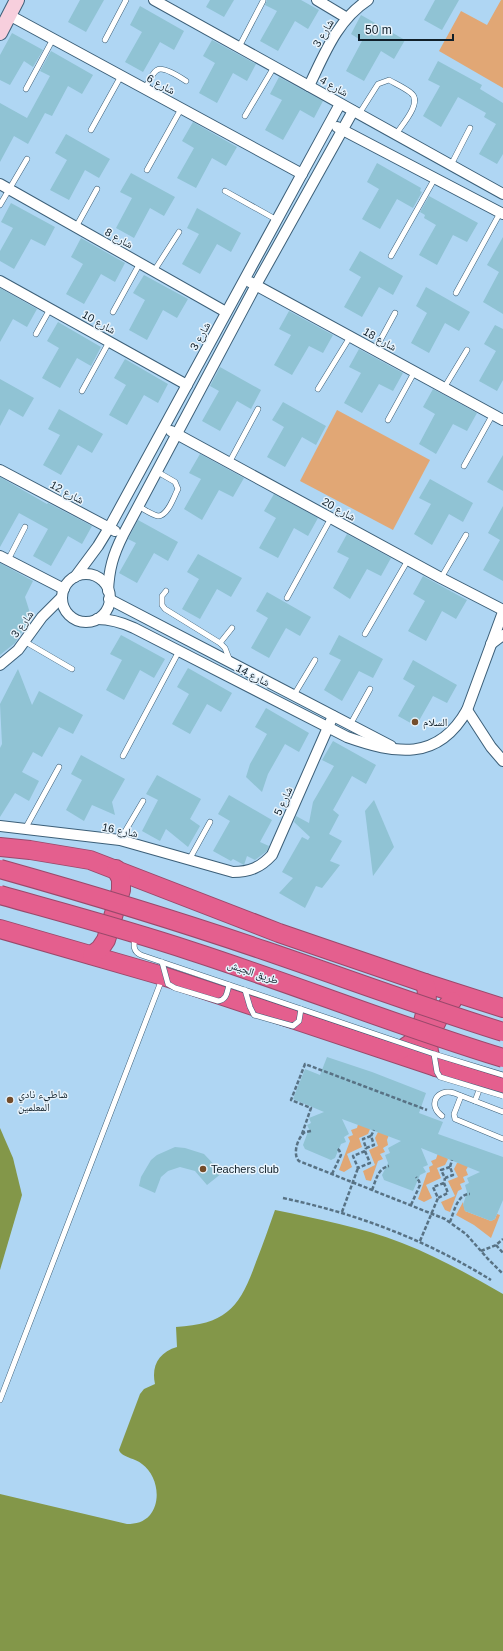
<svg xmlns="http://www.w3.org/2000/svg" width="503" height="1651" font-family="Arial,'Noto Naskh Arabic',sans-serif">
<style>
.green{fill:#e1a775}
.water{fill:#839749}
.building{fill:#90c3d4}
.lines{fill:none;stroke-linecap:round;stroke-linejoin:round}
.lane-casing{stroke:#3c5f78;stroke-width:6}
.street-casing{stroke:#3c5f78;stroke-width:12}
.secondary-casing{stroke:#3c5f78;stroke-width:16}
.highway-casing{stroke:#9a496b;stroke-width:20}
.path{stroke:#587284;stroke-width:2.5;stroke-dasharray:4 2;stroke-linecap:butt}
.lane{stroke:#fff;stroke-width:5}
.street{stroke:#fff;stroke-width:10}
.secondary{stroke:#f7cfdd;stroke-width:14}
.highway{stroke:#e45f8e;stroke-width:18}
.lane-bridge-casing{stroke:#3c5f78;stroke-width:6;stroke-linecap:butt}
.highway-bridge-casing{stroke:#9a496b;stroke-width:20;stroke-linecap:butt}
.lane-bridge{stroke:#fff;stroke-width:5}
.highway-bridge{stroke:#e45f8e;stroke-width:18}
.poi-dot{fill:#744d2b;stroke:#e7f3fc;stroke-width:1.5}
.labels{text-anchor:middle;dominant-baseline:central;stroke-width:3;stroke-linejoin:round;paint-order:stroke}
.street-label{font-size:11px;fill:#101f29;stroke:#e7f3fc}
.poi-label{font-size:11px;fill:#101f29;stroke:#e7f3fc;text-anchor:start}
</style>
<rect width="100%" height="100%" fill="#afd6f3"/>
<!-- green -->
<g class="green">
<path d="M501 0H503V88L439 51 461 11 487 25Z"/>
<path d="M337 410 430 460 393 530 300 481Z"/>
<path d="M359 1120 370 1129 368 1134 359 1138 362 1147 347 1154 352 1167 344 1172 339 1170 350 1141 348 1137 353 1135 351 1130 357 1128Z"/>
<path d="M378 1132H390L387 1140 388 1145 383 1148 385 1152 380 1154 383 1159 378 1161 371 1181 366 1180 363 1171 375 1165 369 1150 378 1146 375 1138Z"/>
<path d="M439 1150 448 1159 445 1165 437 1168 441 1178 426 1185 432 1198 424 1202 418 1199 427 1173 430 1172 429 1167 433 1165 431 1161 436 1159Z"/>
<path d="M457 1163H470L466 1170 468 1175 463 1177 465 1182 460 1184 462 1189 458 1191 450 1212 445 1210 441 1202 455 1196 448 1181 458 1177 454 1169Z"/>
<path d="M463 1202 465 1211 491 1221 495 1219 497 1214 500 1215 491 1238 474 1225 456 1215Z"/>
</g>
<!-- water -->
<g class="water">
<path d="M0 1128 13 1158 22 1195 0 1270Z"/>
<path d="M275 1210C318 1219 361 1227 402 1243 438 1257 470 1275 503 1294V1651H0V1494L127 1524C136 1524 144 1522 150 1515 162 1500 157 1475 142 1464 136 1458 122 1458 119 1450L140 1394 144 1389 155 1384C151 1366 159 1352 177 1347L176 1327C227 1324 240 1307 256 1262 263 1244 269 1227 275 1210Z"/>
</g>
<!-- building -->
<g class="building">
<path d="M80 0H104L86 32 68 22Z"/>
<path d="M210 0H234L224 17 206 7Z"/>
<path d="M267 0H301L319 10 308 29 295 21 278 51 260 41 277 11 265 5Z"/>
<path d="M435 0H459L442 30 424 20Z"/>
<path d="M140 6 184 31 174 50 160 42 143 72 125 62 142 32 130 25Z"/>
<path d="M361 15 405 40 394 59 381 51 364 81 346 71 362 41 351 34Z"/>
<path d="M12 33 43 50 33 67 24 61 10 85 0 80V55Z"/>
<path d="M212 40 256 64 247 81 233 73 217 103 199 93 215 63 203 56Z"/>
<path d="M51 51 93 75 82 94 68 86 52 116 45 113 28 144 14 136 0 162V103L27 118 50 76 40 71Z"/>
<path d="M438 61 482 85 480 89 503 103V154L497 164 479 154 496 124 484 117 486 113 458 97 441 127 423 116 440 86 428 80Z"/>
<path d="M279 77 323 101 314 118 300 110 283 140 265 130 282 100 270 94Z"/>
<path d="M193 122 237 147 226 166 212 158 196 188 177 178 194 148 182 141Z"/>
<path d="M66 134 110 159 99 178 85 170 69 200 50 190 67 160 55 153Z"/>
<path d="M377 163 421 188 420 191 422 192 413 208 397 199 380 229 362 219 379 189 367 182Z"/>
<path d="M131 173 175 197 164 216 150 208 134 238 116 228 132 198 120 192Z"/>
<path d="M429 196 478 223 467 242 453 235 437 265 419 255 436 225 424 218 425 215 420 212Z"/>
<path d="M11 203 55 227 45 246 31 239 14 269 0 261V251L13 228 1 222Z"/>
<path d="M197 208 241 233 231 252 217 244 200 274 182 264 199 234 187 228Z"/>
<path d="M503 237V314L483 302 499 272 487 265Z"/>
<path d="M81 238 125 263 115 282 101 274 84 304 66 294 83 264 71 257Z"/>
<path d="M360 251 403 276 393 295 379 287 362 317 344 307 361 277 349 270Z"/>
<path d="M144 275 188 299 177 318 163 310 147 340 129 330 145 300 133 293Z"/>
<path d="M426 287 470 312 459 331 445 323 429 353 411 343 427 313 416 306Z"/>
<path d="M0 288 37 309 27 327 13 319 0 342Z"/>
<path d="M289 311 333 335 323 353 309 346 292 375 274 365 291 335 279 329Z"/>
<path d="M58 322 101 347 91 366 77 358 60 388 42 378 59 348 47 341Z"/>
<path d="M495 325 503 329V380L497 391 479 381 496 351 484 344Z"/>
<path d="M359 349 403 373 393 391 379 384 362 413 344 403 361 373 349 367Z"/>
<path d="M125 359 168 384 158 403 144 395 127 425 109 415 126 385 114 378Z"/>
<path d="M220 367 261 390 251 409 237 401 220 431 202 421 219 391 210 386Z"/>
<path d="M0 379 34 398 23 417 9 409 0 426Z"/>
<path d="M433 389 477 413 467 431 453 424 436 454 419 444 435 414 423 407Z"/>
<path d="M283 402 326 426 316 445 302 437 285 467 267 457 284 427 272 420Z"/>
<path d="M59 409 103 434 92 453 78 445 61 475 43 465 60 435 48 429Z"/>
<path d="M200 454 244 478 233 497 219 490 202 520 184 509 201 479 189 473Z"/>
<path d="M503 455V491L487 482Z"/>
<path d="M0 477 47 504 48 503 92 526 82 544 68 536 51 566 33 556 48 529 19 513 0 547Z"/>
<path d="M430 479 473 503 463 522 449 514 432 545 414 534 431 504 419 498Z"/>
<path d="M274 494 318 518 308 536 294 528 278 558 259 548 276 518 264 511Z"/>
<path d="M503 506V581L483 570 500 540 488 533Z"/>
<path d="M138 520 178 542 168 561 154 553 137 583 119 573 136 543 128 539Z"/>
<path d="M347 534 391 558 381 576 367 569 350 599 333 588 349 558 337 552Z"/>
<path d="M198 554 242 578 231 597 217 589 200 619 182 609 199 579 187 572Z"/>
<path d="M0 563 33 581 25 597 30 613 25 627 15 643 0 655Z"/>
<path d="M423 576 467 600 456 619 442 611 426 641 408 631 425 601 413 594Z"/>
<path d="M267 592 311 617 300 636 286 628 269 658 251 648 268 618 256 611Z"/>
<path d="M121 635 165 659 154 678 140 670 124 700 106 690 122 660 110 654Z"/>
<path d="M339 635 383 659 373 678 359 671 342 701 324 690 341 660 329 654Z"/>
<path d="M413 660 457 685 447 703 433 696 416 726 398 716 415 686 403 679Z"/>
<path d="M188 668 232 693 221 712 207 704 190 734 172 724 189 694 177 687Z"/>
<path d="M18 669 32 705 39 691 83 715 73 734 59 727 42 757 33 752 22 772 39 781 29 801 15 793 0 817V748L2 744 0 704Z"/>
<path d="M266 708 309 733 299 752 285 744 268 774 262 792 246 777 250 764 267 734 255 727Z"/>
<path d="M333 741 376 765 366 784 352 776 333 810 339 815 329 834 342 841 330 861 340 865 322 888 316 886 305 908 279 893 293 878 282 872 302 837 308 840 310 837 294 822 296 816 309 823 313 802 334 766 322 760Z"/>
<path d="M81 755 125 779 112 802 115 815 92 805 84 821 66 810 82 780 71 774Z"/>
<path d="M157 775 201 799 190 819 200 826 188 847 166 829 160 841 142 831 158 800 146 794Z"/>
<path d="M229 795 272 820 260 842 269 846 267 851 255 860 247 856 244 865 233 859 231 861 213 851 230 821 218 814Z"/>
<path d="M374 800 394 847 373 876 365 811Z"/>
<path d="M327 1057 372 1072 426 1093 419 1113 443 1122 438 1134 503 1157V1200L495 1219 491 1221 465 1211 463 1205 467 1192 465 1185 469 1183 467 1178 480 1172 421 1148 428 1165 423 1167 426 1172 420 1175 413 1191 384 1180 382 1175 388 1163 385 1155 390 1153 388 1148 401 1141 342 1119 349 1134 344 1137 346 1142 341 1144 335 1158 331 1160 305 1149 303 1145 309 1129 307 1125 311 1123 309 1118 324 1112 293 1099 305 1069 320 1075Z"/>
<path d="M175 1147 185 1148 204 1154 222 1173 207 1185 195 1171 180 1167 168 1171 161 1177 155 1193 139 1186 141 1177 151 1160 157 1155Z"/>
</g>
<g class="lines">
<!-- lane casing -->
<g class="lane-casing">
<g id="lane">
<path d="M105 40 126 0"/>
<path d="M239 47 263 1"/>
<path d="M26 89 53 39"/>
<path d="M145 89C148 83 152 73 157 70 163 66 180 77 186 81"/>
<path d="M359 114 378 84 389 80C396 84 405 88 411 93 423 102 402 125 396 134"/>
<path d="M245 116 274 67"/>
<path d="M91 130 121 76"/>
<path d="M451 165 470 128"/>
<path d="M147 170 181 109"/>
<path d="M225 191 277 220"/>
<path d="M0 205 27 159"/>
<path d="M76 227 97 189"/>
<path d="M391 256 435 178"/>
<path d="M154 271 179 232"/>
<path d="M456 293 500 213"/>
<path d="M113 312 140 263"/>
<path d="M36 334 50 309"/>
<path d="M375 350 395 313"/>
<path d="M444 388 467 350"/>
<path d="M318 389 350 337"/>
<path d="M82 391 109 342"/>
<path d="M388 420 415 371"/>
<path d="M229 463 258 409"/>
<path d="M464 466 493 414"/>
<path d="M138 506C144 509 152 515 158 516 168 516 174 496 178 489L175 482 156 471"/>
<path d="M8 560 25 527"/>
<path d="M441 578 466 535"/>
<path d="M166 591 162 596V605L165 609 220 643 225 648 230 661"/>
<path d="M287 598 331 518"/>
<path d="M365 634 408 560"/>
<path d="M24 641 72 669"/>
<path d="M220 643 232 628"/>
<path d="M294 695 315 660"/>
<path d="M350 725 370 689"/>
<path d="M123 756 179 651"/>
<path d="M25 829 59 767"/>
<path d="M120 840 143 801"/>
<path d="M189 860 210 822"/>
<path d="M461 1096 454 1114 455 1119 503 1139"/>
<path d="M475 1101 481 1085"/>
<path d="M442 1116C427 1105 437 1088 454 1093L503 1112"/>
<path d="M0 1400 162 979"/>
</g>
</g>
<!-- street casing -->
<g class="street-casing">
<g id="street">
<path d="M154 0 503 194"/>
<path d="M317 0 347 18"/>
<path d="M9 15 302 174"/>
<path d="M309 86C324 55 337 20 368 0"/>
<path d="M337 127 503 214"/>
<path d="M0 184 226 312"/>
<path d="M0 281 187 385"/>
<path d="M250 282 503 420"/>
<path d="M171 431 441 578 503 610"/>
<path d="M0 470 115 531"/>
<path d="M0 556 64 589"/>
<circle cx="86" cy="598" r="24"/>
<path d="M75 577 98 546 109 528 340 104"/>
<path d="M108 591C109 569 113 555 123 535L256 285 353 111"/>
<path d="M109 599 391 746"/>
<path d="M97 619C110 619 121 622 134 628L347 737C395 754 438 762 467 710L503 612"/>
<path d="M491 644 503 635"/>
<path d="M0 665 18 650 42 617 62 597"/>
<path d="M467 710 491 747 503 761"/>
<path d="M0 826 120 840 233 872C250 872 261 867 272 855L333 716"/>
</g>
</g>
<!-- secondary casing -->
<g class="secondary-casing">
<path id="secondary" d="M0 33 17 0"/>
</g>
<!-- highway casing -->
<g class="highway-casing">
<g id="highway">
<path d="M0 847 30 850 90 860 279 933 425 983 503 1008"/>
<path d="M0 929 163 976 436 1067 503 1088"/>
<path d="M92 955 100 949 106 940 121 890V879L116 869"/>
<path d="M393 1052C401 1050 408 1047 414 1040 424 1028 430 998 425 983"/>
<path d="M436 1067C424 1052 428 1037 437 1021 441 1013 445 1007 452 1001"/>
</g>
</g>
<!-- path -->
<g class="path">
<path d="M311 1131 305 1132C298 1137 292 1154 299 1161L445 1219 466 1234 488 1259 503 1274"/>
<path d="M302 1134 311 1108 291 1100 305 1064 427 1110"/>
<path d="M371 1136 363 1139 366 1148 374 1145 371 1136 374 1130"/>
<path d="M365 1151 353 1156 358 1168 370 1163 365 1151 366 1148"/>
<path d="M450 1167 441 1170 445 1178 453 1175 450 1167 452 1160"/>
<path d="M332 1174 341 1155 339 1150 336 1148"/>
<path d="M444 1183 433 1187 438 1198 448 1193 444 1183 445 1178"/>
<path d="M372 1190C376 1180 378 1168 389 1166"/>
<path d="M283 1198C358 1214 426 1240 491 1280"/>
<path d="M411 1205 420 1185 419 1181 416 1177"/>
<path d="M342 1212 358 1168"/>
<path d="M450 1222C454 1212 457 1194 470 1194"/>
<path d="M420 1241 438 1198"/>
<path d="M496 1245 503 1253"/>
<path d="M481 1251 496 1245 503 1239"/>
</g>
<!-- lane -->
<use href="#lane" class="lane"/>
<!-- street -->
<use href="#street" class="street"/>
<!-- secondary -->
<use href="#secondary" class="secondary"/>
<!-- highway -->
<use href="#highway" class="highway"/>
<!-- lane-bridge casing -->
<g class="lane-bridge-casing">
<g id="lane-bridge">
<path d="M135 936C134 944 132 951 141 955L434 1054 503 1075"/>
<path d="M162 962 168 984 175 988 218 1001C227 1000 227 992 229 985"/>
<path d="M245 990 250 1007 254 1015 293 1026 299 1021 301 1009"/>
<path d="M434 1054 437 1072 440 1077 503 1096"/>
</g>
</g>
<!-- highway-bridge casing -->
<g class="highway-bridge-casing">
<g id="highway-bridge">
<path d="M0 869C89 894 178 921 266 951 345 978 423 1007 503 1032"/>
<path d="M0 895C64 913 128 930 191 951 296 985 398 1026 503 1058"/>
</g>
</g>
<!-- lane-bridge -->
<use href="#lane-bridge" class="lane-bridge"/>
<!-- highway-bridge -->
<use href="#highway-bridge" class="highway-bridge"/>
</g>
<!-- markers -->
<g class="poi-dot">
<circle cx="415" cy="722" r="4"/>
<circle cx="10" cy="1100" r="4"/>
<circle cx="203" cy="1169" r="4"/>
</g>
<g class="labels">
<!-- street labels -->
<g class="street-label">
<text transform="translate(323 33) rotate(-59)">شارع 3</text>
<text transform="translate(161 84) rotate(28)">شارع 6</text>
<text transform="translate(334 86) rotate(29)">شارع 4</text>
<text transform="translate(119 238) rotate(29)">شارع 8</text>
<text transform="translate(99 322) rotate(29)">شارع 10</text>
<text transform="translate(200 336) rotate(-61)">شارع 3</text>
<text transform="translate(380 339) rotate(29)">شارع 18</text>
<text transform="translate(67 492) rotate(28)">شارع 12</text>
<text transform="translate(339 509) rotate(29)">شارع 20</text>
<text transform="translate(22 624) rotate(-54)">شارع 3</text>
<text transform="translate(253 675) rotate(27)">شارع 14</text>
<text transform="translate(283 801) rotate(-66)">شارع 5</text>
<text transform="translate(120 830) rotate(11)">شارع 16</text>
<text transform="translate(253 972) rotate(19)">طريق الجيش</text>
</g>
<!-- poi labels -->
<g class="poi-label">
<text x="423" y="722">السلام</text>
<text x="18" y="1094">شاطيء نادي<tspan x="18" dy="13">المعلمين</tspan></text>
<text x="211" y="1169">Teachers club</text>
</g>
</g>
<!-- scale -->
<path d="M359 34v6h94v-6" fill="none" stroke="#101f29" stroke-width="2"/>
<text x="365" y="34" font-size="12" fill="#101f29" stroke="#e7f3fc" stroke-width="3" paint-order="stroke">50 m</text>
</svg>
